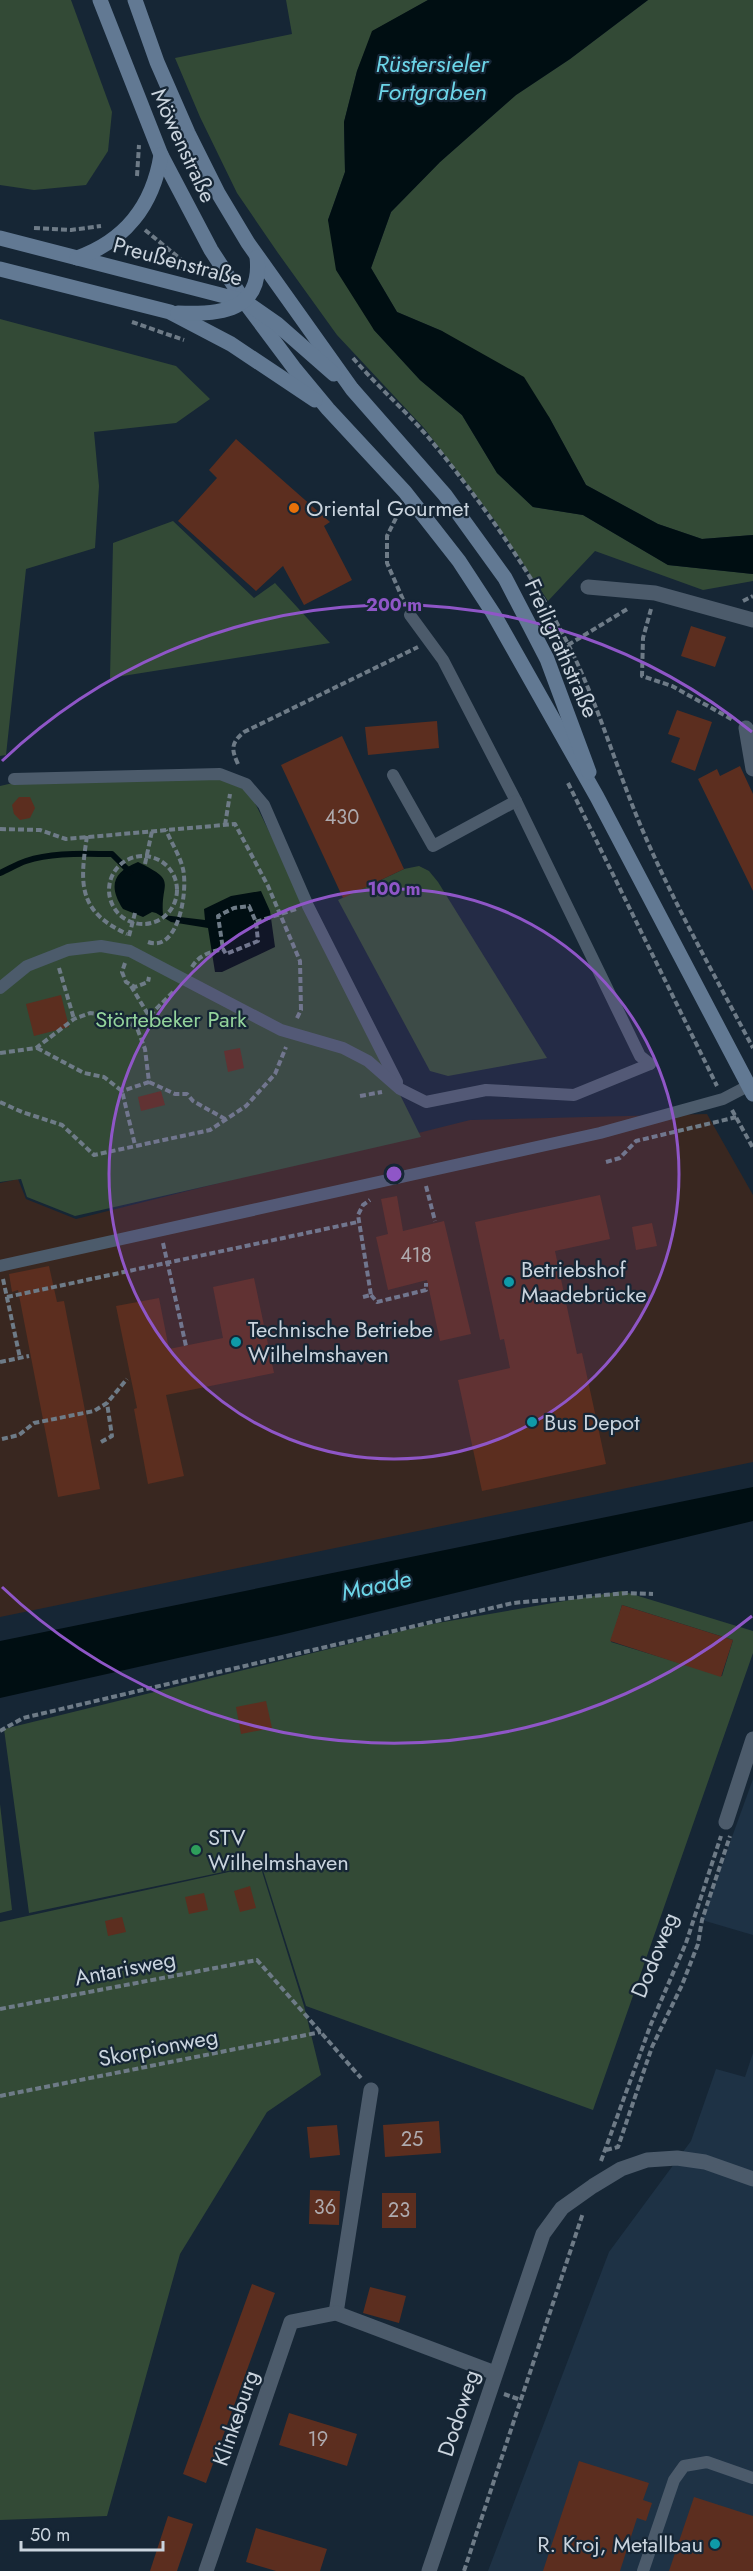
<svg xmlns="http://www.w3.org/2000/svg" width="753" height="2571" font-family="Jost,sans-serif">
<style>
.commercial{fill:#392720}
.built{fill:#1e3245}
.green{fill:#334a36;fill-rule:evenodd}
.water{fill:#000e12}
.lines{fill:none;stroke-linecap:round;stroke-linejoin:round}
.stream{stroke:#000e12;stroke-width:6}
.building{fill:#5c2e1f}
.path{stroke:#6e7b87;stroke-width:4;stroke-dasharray:6 3;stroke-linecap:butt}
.lane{stroke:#4c5b6b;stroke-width:12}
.street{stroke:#4c5b6b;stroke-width:15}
.secondary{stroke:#627993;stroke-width:15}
.ring{fill:none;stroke:#8f56c7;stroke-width:3}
.food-dot{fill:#e8710a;stroke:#162635;stroke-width:2}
.culture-dot{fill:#0f9aa8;stroke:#162635;stroke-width:2}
.leisure-dot{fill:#2e9e5b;stroke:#162635;stroke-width:2}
.labels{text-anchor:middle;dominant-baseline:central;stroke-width:4.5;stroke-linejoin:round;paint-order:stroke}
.number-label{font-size:20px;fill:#aeaaae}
.street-label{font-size:22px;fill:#cad4de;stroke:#162635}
.poi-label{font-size:22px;fill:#cad4de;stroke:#162635;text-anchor:start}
.park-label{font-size:22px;fill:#93d39b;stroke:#162635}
.water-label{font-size:24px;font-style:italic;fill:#6cd5e8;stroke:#162635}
.centre{fill:#8f56c7;stroke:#162635;stroke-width:3}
.ring-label{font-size:18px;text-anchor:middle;font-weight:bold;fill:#8f56c7;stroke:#162635;stroke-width:4.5;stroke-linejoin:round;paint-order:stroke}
</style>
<rect width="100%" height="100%" fill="#162635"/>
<!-- commercial -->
<path class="commercial" d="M707 1114 753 1195V1462L0 1617V1183L18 1179 26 1199 76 1219 470 1120Z"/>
<!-- built -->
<g class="built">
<path d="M753 1779V1935L702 1920Z"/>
<path d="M753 2053V2571H488L609 2252 691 2141 716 2069 745 2077Z"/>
</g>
<!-- green -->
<g class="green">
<path d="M0 0H71L112 112 108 151 86 185 34 190 0 185Z"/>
<path d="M286 0H428L373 31 357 71 344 122 345 172 328 220 374 330 420 380 462 415 497 473 533 507 583 515 668 565 753 574V581L703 590 595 551 548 601 493 518 424 428 337 335 278 253 237 193 200 117 175 58 292 34Z"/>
<path d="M648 0H753V535L702 539 658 524 586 485 549 417 442 331 397 312 371 268 391 212 440 162 516 95 570 59Z"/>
<path d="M0 319 176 366 210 399 176 423 94 432 99 486 95 548 26 569 6 755 0 756Z"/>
<path d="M173 521 254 598 275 583 330 643 110 678 113 543Z"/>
<path d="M218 778 243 788 254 801 421 1137 75 1216 27 1197 21 1179 0 1182V786L13 783Z"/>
<path d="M419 866 429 871 438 882 547 1058 448 1076 430 1071 338 900 404 869Z"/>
<path d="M622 1591 753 1631V1653L593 2110 306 2006 261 1864 29 1913 4 1729 426 1625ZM622 1605 733 1640 722 1676 611 1642Z"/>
<path d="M0 1804 12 1910 0 1913Z"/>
<path d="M260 1865 304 2006 321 2075 267 2112 180 2254 107 2516 0 2520V1922Z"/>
</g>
<!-- water -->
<g class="water">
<path d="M428 0H648L570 59 516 95 440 162 391 212 371 268 397 312 442 331 524 377 549 417 586 485 658 524 702 539 753 535V574L668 565 583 515 533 507 497 473 462 415 420 380 374 330 336 270 328 220 345 172 344 122 357 71 372 31Z"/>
<path d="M138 862C179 882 160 881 163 915L205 920 204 909 231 896 261 891 270 911 275 947 222 972H215L208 928 171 922 156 913 152 912 143 917 123 909C108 886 113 872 138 862Z"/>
<path d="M753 1487V1521L281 1635 0 1698V1641Z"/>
</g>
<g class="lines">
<!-- stream -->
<path class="stream" d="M0 873C9 869 17 864 26 861 53 852 84 854 112 854L130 872"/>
</g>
<!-- building -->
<g class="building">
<path d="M236 439 330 522 324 526 352 580 304 605 283 566 256 591 178 521 217 478 209 470Z"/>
<path d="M691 626 726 637 715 667 681 656Z"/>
<path d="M677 710 712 722 695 771 671 762 680 738 668 734Z"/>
<path d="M437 721 439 748 368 755 365 727Z"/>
<path d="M342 736 404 869 343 898 281 765Z"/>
<path d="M740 766 753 794V891L698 779 717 769 720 776Z"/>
<path d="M19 797H30L35 808 30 818 20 820 14 814 12 805Z"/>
<path d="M61 995 69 1027 34 1036 26 1004Z"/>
<path d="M240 1048 244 1068 228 1072 224 1051Z"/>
<path d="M161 1091 165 1105 141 1111 138 1097Z"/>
<path d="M600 1195 610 1239 555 1251 577 1354 582 1353 606 1464 482 1491 458 1380 510 1368 504 1339 500 1340 475 1222Z"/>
<path d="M397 1196 403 1231 444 1221 471 1334 440 1341 427 1280 388 1290 376 1237 388 1234 381 1199Z"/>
<path d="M652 1223 657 1246 636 1250 632 1227Z"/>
<path d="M49 1266 57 1302 64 1301 100 1489 58 1497 18 1290 12 1292 9 1274Z"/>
<path d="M254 1278 274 1373 166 1395 184 1476 148 1484 134 1409 137 1408 116 1306 159 1298 169 1349 223 1338 213 1287Z"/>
<path d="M622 1605 733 1640 721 1677 610 1641Z"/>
<path d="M266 1701 272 1728 241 1734 236 1707Z"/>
<path d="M250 1886 256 1908 240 1912 234 1891Z"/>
<path d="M204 1893 208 1910 189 1914 185 1897Z"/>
<path d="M122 1917 126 1932 108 1936 105 1921Z"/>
<path d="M439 2121 441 2153 385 2157 383 2125Z"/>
<path d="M337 2125 340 2155 310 2158 307 2127Z"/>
<path d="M310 2190 340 2191 339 2225 309 2224Z"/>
<rect x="382" y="2193" width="34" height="35"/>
<path d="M252 2284 275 2293 206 2483 183 2474Z"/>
<path d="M370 2287 406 2296 399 2323 363 2313Z"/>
<path d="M289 2413 357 2434 347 2466 279 2445Z"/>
<path d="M579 2461 649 2483 643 2500 652 2503 646 2521 637 2518 620 2571H543Z"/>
<path d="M694 2497 753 2516V2571H669Z"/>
<path d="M168 2516 193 2524 177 2571H150Z"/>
<path d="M256 2528 327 2549 320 2571H276L246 2562Z"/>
</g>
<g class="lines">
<!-- path -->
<g class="path">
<path d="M137 176 139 145"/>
<path d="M34 228 71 230 101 226"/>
<path d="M145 230 195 271"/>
<path d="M132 322 184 340"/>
<path d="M353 358C377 386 405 410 428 437 480 499 531 572 568 644 598 703 616 768 642 829 674 904 715 976 753 1048"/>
<path d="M400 510 387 536V563L405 604"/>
<path d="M743 601 753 596"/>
<path d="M651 609 643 638 642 676 672 686 733 720"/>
<path d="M568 645 629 608"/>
<path d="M238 764C231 749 231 743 244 732L418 647"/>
<path d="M568 783 717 1086"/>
<path d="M225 825 230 794"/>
<path d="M0 829 40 830 66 839 235 824 268 886 300 961 301 1010 296 1020"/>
<path d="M87 836C80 883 77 911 127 934"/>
<circle cx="143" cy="890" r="34"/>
<path d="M145 864 152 831"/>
<path d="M256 922 296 909"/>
<path d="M129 936 135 913"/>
<path d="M148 942C179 953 188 890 183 869 180 856 171 842 166 830"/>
<path d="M125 963 122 972 126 982 135 987 148 982 149 977"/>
<path d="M192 967C199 955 210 952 223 949L226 954 258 941 256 922 249 906 234 908 218 916 223 949"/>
<path d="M59 968 74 1019"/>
<path d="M131 986 149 1016"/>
<path d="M137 1028 175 990"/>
<path d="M37 1048 84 1073 104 1077 122 1091 135 1145"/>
<path d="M0 1053 36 1048 74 1019 90 1013 107 1015 123 1019 137 1028 145 1049 149 1082 122 1091"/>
<path d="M149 1082 175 1094H187L193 1101 225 1119"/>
<path d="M360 1096 382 1092"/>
<path d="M0 1102 22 1112 62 1125 94 1155 210 1130 246 1106 275 1074 286 1047"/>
<path d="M732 1110 753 1148"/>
<path d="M606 1162 620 1158 636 1141 737 1117"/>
<path d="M426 1186 435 1221"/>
<path d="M163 1243 186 1346"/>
<path d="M3 1279 20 1358"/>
<path d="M371 1295 377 1302 426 1290V1283"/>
<path d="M7 1297 358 1222"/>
<path d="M363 1297 371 1295 358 1215 363 1205 370 1200"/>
<path d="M0 1362 29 1356"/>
<path d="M2 1439 19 1435 34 1423 94 1411 107 1403 127 1379"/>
<path d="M101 1442 112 1436 107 1403"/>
<path d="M0 1731 23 1718 513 1603 627 1593 653 1594"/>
<path d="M0 2009 257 1960 361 2078"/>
<path d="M0 2096 321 2032"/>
<path d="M606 2150 618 2147 652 2047 682 1985 698 1944 702 1920 730 1836"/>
<path d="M601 2161 651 2024 686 1943 721 1836"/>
<path d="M504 2394 521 2400"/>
<path d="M464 2571 583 2213"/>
</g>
<!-- lane -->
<g class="lane">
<path d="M410 615 443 660 516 801 640 1056 650 1064"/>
<path d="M393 775 433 846 516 801"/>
<path d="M14 779 220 774 246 784 264 805 308 906 397 1082"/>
<path d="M0 988 27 966 68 950 101 946 130 951 281 1030 343 1048 368 1061 400 1089 426 1102 486 1090 574 1095 650 1064"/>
<path d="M0 1266 600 1133 723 1099 748 1086"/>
<path d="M643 2571 674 2480 684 2466 707 2462 753 2478"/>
</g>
<!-- street -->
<g class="street">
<path d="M588 587 655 593 753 620"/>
<path d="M746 728 753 769"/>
<path d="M726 1822 753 1739"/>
<path d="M336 2313 371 2090"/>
<path d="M206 2571 291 2322 336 2313 495 2373"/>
<path d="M429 2571 543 2234 562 2208 593 2186 621 2169 647 2160 677 2158 705 2162 753 2179"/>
</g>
<!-- secondary -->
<g class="secondary">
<path d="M100 0 161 155 211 250 244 301 294 368 328 409 405 492 459 561 493 613 597 797 753 1094"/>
<path d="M135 0 157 62 188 133 218 193 248 243 352 389 445 495 505 578 547 659 589 772"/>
<path d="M0 238 244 301 277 324 334 374"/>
<path d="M77 258C125 241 153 205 161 155"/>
<path d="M0 269 170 312 231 344 315 400"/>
<path d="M178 313C220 315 263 311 257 257"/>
</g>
</g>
<!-- distance rings -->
<circle cx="394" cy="1174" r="285" fill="#8f56c7" fill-opacity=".12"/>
<g class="ring">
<circle cx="394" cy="1174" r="285"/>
<path d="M752 1616A569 569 0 0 1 2 1587M2 761A569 569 0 0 1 752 732"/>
</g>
<!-- markers -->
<circle class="food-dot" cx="294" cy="508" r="6"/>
<g class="culture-dot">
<circle cx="509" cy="1282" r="6"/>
<circle cx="236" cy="1342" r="6"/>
<circle cx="532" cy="1422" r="6"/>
<circle cx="715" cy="2544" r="6"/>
</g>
<circle class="leisure-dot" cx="196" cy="1850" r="6"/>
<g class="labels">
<!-- number labels -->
<g class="number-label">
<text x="342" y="817">430</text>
<text x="416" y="1255">418</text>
<text x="412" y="2139">25</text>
<text x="325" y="2207">36</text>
<text x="399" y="2210">23</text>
<text x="318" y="2439">19</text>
</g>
<!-- street labels -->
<g class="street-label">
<text transform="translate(184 145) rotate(65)">Möwenstraße</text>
<text transform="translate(178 261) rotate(15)">Preußenstraße</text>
<text transform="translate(562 648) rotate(66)">Freiligrathstraße</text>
<text transform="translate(654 1955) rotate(-68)">Dodoweg</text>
<text transform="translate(125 1968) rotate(-11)">Antarisweg</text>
<text transform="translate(158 2047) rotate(-11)">Skorpionweg</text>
<text transform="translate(458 2413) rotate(-72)">Dodoweg</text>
<text transform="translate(235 2418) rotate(-71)">Klinkeburg</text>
</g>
<!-- poi labels -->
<g class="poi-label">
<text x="306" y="508">Oriental Gourmet</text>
<text x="521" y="1269">Betriebshof<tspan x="521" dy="25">Maadebrücke</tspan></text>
<text x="248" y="1329">Technische Betriebe<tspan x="248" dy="25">Wilhelmshaven</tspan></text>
<text x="544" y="1422">Bus Depot</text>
<text x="208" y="1837">STV<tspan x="208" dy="25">Wilhelmshaven</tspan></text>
<text x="703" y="2544" text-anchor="end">R. Kroj, Metallbau</text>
</g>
<!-- park labels -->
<g class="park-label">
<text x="171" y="1019">Störtebeker Park</text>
</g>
<!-- water labels -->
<g class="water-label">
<text x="432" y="63">Rüstersieler<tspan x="432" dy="28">Fortgraben</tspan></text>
<text transform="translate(376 1585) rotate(-12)">Maade</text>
</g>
</g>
<circle cx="394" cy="1174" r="9" class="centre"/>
<g class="ring-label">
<text x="394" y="611">200 m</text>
<text x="394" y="895">100 m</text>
</g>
<!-- scale -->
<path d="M21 2541v9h142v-9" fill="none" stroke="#cad4de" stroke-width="3"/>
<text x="30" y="2541" font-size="18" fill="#cad4de" stroke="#162635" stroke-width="4.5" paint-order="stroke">50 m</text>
</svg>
